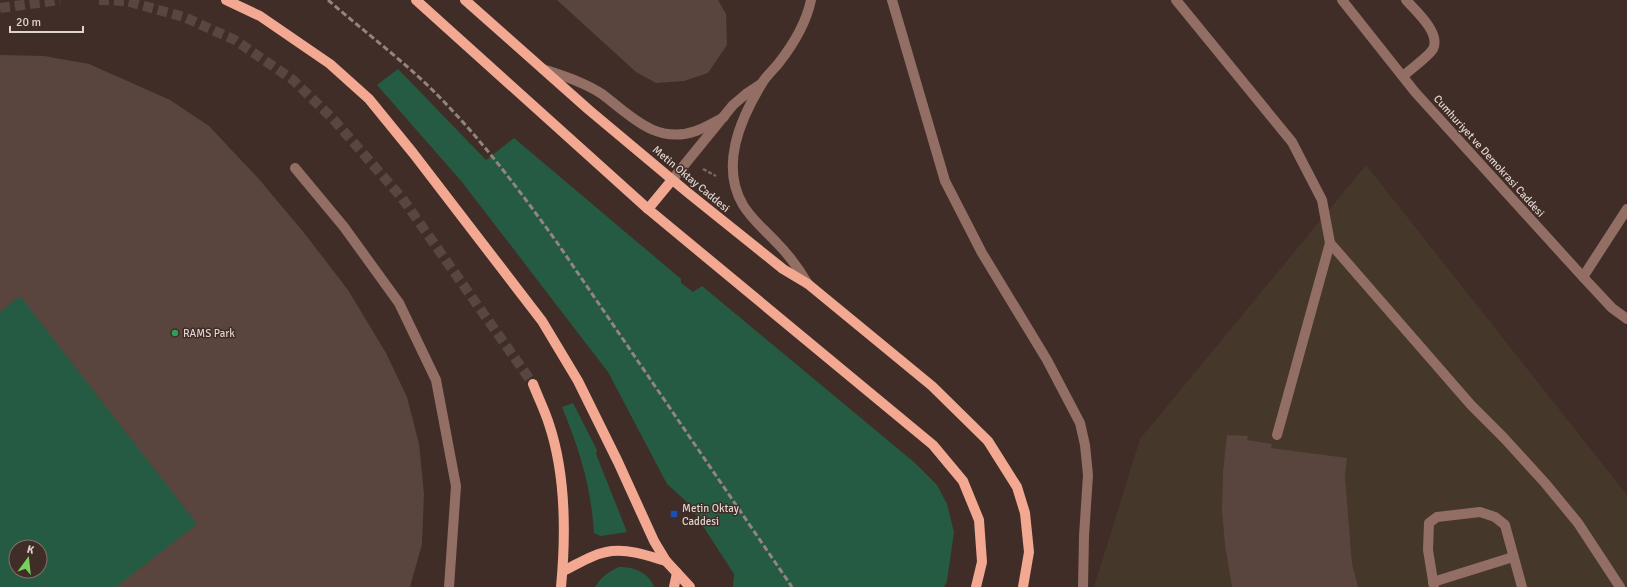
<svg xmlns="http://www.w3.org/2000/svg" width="1627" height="587" font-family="Signika,sans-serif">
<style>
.medical{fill:#453729}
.green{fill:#255b42;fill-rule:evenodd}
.building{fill:#59453e}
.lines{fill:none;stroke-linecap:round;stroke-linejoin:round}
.major-tunnel{stroke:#584640;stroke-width:10;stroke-dasharray:10 5;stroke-linecap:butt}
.path{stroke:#786862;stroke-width:2.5;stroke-dasharray:4 2;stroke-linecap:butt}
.minor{stroke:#936e64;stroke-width:10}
.major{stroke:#f3a892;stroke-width:10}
.rail{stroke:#93847e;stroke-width:3;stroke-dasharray:6 3;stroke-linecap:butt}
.leisure-dot{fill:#2e9e5b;stroke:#402d27;stroke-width:1.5}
.transit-dot{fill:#1a4fb4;stroke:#402d27;stroke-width:1.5}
.labels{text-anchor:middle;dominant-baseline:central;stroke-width:3;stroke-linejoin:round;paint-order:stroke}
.street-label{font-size:11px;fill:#dfd3ce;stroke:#402d27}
.poi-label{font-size:11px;fill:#dfd3ce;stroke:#402d27;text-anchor:start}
</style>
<rect width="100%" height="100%" fill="#402d27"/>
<!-- medical -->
<path class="medical" d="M1366 165 1627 495V587H1094L1140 439Z"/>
<!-- green -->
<g class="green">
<path d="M398 69 486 160 514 138 681 279V283L693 292 702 286 915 463 937 485 947 504 954 532 947 581 944 587H733L734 574 688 503 667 484 608 372 462 182 377 85Z"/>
<path d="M0 77 388 587H0ZM16 547H40V571H16Z"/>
<path d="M573 403 597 450 596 454 627 532 601 536 594 533C591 486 580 451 562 407Z"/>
<path d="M619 567C634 567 648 572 654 587H595C602 576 608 572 619 567Z"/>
</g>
<!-- building -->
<g class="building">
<path d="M557 0H718L726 14 727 45 708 73 684 81 656 83 636 72Z"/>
<path d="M0 55 44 56 89 64 170 100 209 126 258 178 305 234 348 290 386 353 407 397 419 444 424 494 422 544 410 587H116L197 524 20 296 0 312Z"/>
<path d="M1227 435 1248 436 1247 440 1272 444 1271 448 1347 458 1345 477 1352 564 1358 587H1232L1225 545 1222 510 1223 472Z"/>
</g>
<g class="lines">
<!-- major-tunnel -->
<g class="major-tunnel">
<path d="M99 0 126 1 184 17 235 40 293 80 333 119 402 198 533 384"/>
<path d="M0 8 60 0"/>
</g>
<!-- path -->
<path class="path" d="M703 169 716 176"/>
<!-- minor -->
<g class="minor">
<path d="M892 0 945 181 982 253 1047 360 1080 423 1085 445 1088 475 1084 536 1083 587"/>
<path d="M1176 0 1292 142 1322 200 1330 243 1471 405 1504 438 1545 483 1578 523 1620 587"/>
<path d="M1342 0 1415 92 1583 277 1612 308 1627 319"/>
<path d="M543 69C563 76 584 82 602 94 631 116 656 145 696 131 706 127 715 122 724 117"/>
<path d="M1403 76C1410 70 1430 55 1433 49 1441 33 1416 11 1406 0"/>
<path d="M295 168 344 227 399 303 436 380 456 486 449 587"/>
<path d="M672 180 733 105 746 94 761 84"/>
<path d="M1583 277 1627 209"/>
<path d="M808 284C799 269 789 255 777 243 765 230 752 220 743 205 720 166 740 120 761 85 765 77 772 71 778 64 793 45 806 24 811 0"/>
<path d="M1277 435 1330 243"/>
<path d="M1433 582 1513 557"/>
<path d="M1434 587 1428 550 1429 523 1437 517 1480 512 1495 517 1505 525 1522 587"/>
</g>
<!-- major -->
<g class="major">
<path d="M226 0 260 16 330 64 369 99 413 153 542 321 578 381 618 462 654 541 666 561 690 587"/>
<path d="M416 0 648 209 933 445 963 481 979 520 982 562 976 587"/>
<path d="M465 0 589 110 687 192 783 269 808 284 932 386 988 441 1017 487 1025 513 1029 552 1023 587"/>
<path d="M648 209 672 180"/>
<path d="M533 384C538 397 545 411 549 424 566 475 566 534 561 587"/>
<path d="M563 571C578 564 594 553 612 551 630 549 649 556 666 561"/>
<path d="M674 587 677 573"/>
</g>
<!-- rail -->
<path class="rail" d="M328 0C368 35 412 67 448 106 488 148 522 194 556 241L792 587"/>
</g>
<!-- markers -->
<circle class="leisure-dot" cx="175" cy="333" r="4"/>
<rect class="transit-dot" x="670" y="510" width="8" height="8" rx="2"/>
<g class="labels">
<!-- street labels -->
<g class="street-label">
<text transform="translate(1489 156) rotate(48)">Cumhuriyet ve Demokrasi Caddesi</text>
<text transform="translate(691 179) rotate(40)">Metin Oktay Caddesi</text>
</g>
<!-- poi labels -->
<g class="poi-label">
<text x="183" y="333">RAMS Park</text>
<text x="682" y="508">Metin Oktay<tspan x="682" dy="13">Caddesi</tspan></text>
</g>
</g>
<!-- north arrow -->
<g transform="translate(28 559) rotate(15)"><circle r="19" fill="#402d27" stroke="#806f6a"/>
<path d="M0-3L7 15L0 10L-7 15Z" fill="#75d25b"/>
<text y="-6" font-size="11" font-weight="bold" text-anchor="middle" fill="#dfd3ce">K</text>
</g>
<!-- scale -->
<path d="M10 26v6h73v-6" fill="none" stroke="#dfd3ce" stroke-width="2"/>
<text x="16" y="26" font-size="12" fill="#dfd3ce" stroke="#402d27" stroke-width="3" paint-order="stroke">20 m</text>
</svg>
